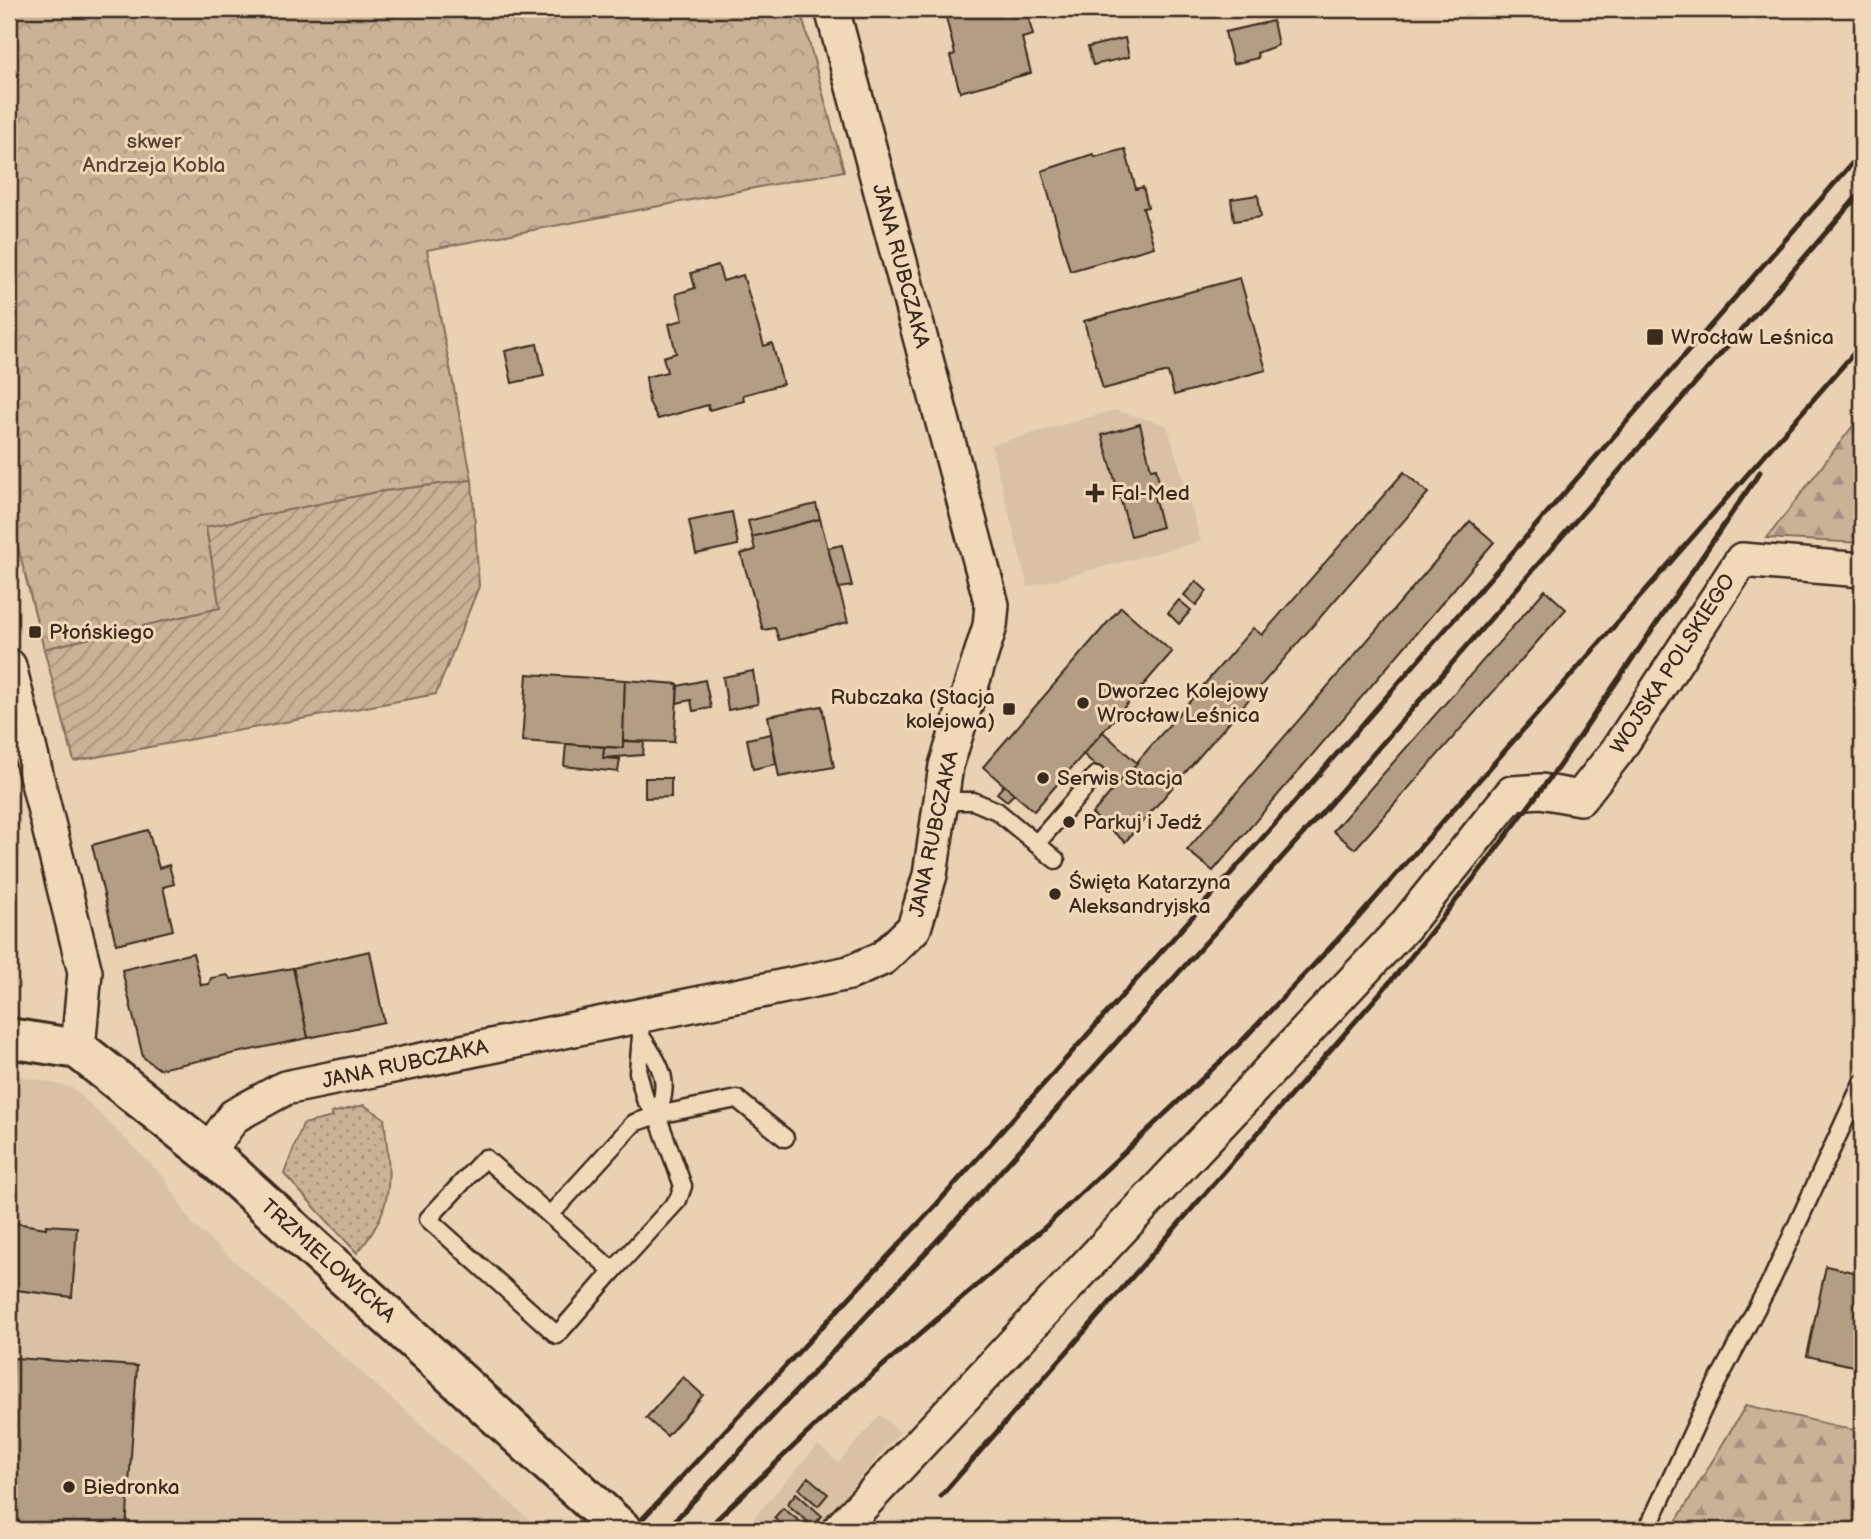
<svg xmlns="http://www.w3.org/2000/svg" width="1871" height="1539" font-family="'Balsamiq Sans',sans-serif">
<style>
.built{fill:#dac1a5}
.grass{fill:url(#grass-dots);stroke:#826e5a;stroke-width:2}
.forest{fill:url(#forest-firs);stroke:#826e5a;stroke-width:2}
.park{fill:url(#park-crowns);stroke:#826e5a;stroke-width:2}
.garden{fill:url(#garden-furrows);stroke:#826e5a;stroke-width:2}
.building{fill:#b49d85;stroke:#3b2a1e;stroke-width:2}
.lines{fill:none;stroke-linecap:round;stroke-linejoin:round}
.lane-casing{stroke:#3b2a1e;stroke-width:21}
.street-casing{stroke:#3b2a1e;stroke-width:38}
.secondary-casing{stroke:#3b2a1e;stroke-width:44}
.lane{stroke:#f1d8b9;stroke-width:16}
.street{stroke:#f1d8b9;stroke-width:33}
.secondary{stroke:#f1d8b9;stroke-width:38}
.rail{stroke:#3b2a1e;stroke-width:5}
.poi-dot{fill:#3b2a1e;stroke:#f1d8b9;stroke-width:2.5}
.labels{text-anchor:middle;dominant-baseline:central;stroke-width:6;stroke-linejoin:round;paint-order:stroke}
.park-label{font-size:21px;fill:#584536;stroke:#f1d8b9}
.street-label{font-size:21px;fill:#3b2a1e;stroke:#f1d8b9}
.poi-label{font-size:21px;fill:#3b2a1e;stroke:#f1d8b9;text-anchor:start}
</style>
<defs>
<pattern id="grass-dots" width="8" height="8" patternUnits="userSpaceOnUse" patternTransform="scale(1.75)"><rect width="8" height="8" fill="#cab297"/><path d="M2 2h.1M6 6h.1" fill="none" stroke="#a5917b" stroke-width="1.8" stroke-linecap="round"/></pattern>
<pattern id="forest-firs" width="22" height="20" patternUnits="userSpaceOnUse" patternTransform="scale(1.75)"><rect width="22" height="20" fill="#cab297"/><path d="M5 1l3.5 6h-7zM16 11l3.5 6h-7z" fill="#a5917b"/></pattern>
<pattern id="park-crowns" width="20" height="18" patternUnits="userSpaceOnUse" patternTransform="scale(1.75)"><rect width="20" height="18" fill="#cab297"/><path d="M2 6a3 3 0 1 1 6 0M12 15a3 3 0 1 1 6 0" fill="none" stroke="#a5917b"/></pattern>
<pattern id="garden-furrows" width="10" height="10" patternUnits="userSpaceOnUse" patternTransform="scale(1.75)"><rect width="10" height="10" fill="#cab297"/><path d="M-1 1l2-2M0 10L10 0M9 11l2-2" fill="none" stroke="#a5917b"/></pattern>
</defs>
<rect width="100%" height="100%" fill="#ead1b3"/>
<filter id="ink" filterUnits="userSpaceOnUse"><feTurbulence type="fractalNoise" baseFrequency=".0143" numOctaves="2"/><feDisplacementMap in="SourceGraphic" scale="14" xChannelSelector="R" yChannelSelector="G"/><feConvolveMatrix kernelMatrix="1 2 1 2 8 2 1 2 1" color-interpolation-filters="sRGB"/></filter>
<g filter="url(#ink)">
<!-- built -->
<g class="built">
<path d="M1115 410 1167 425 1201 541 1028 587 991 445Z"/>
<path d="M9 1073 73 1088 164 1177 192 1224 531 1521 524 1530H9Z"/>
<path d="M880 1415 900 1432 815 1530H743L818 1445 838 1463Z"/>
</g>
<!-- grass -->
<path class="grass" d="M364 1105 384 1118C390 1174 397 1207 357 1253L284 1174 303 1124 333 1117 331 1113Z"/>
<!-- forest -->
<g class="forest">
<path d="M1862 414V543L1767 538Z"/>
<path d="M1746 1405 1862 1432V1530H1671Z"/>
</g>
<!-- park -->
<path class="park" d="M9 9H800L844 171 427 250 472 480 377 492 206 528 220 608 44 649 9 512Z"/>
<!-- garden -->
<path class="garden" d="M472 480 479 586 436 694 74 761 44 649 220 608 206 527 377 492Z"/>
<!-- building -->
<g class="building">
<path d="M944 9H1008L1009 12 1026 9 1033 35 1022 38 1031 73 960 92 950 56 955 54Z"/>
<path d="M1273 21 1278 45 1257 53 1258 58 1233 64 1225 32Z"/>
<path d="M1125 38 1129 57 1093 65 1088 47Z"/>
<path d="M1125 149 1136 189 1143 187 1148 207 1143 208 1154 247 1070 271 1042 171 1093 154 1095 157Z"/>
<path d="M1258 195 1261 217 1234 221 1231 199Z"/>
<path d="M718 265 723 281 743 275 764 346 772 343 783 384 743 395 744 401 709 410 708 405 658 419 649 402 646 377 667 372 663 357 676 353 669 324 683 320 676 294 695 288 691 273Z"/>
<path d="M1240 278 1266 370 1174 395 1168 372 1103 389 1084 321Z"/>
<path d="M537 344 544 376 512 383 505 351Z"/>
<path d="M1140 424 1151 469 1156 468 1160 486 1152 489 1162 527 1131 536 1102 435Z"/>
<path d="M1404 472 1428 493 1125 842 1092 814 1253 628 1262 635Z"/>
<path d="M816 504 820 519 752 537 748 521Z"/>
<path d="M732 512 738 545 696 554 689 521Z"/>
<path d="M820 519 848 622 779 640 775 628 763 630 741 554 755 550 752 537Z"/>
<path d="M1470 521 1494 542 1213 871 1187 850Z"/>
<path d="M842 545 852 586 839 588 828 548Z"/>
<path d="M1196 581 1207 591 1196 605 1184 595Z"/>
<path d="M1545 590 1566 609 1355 849 1333 831Z"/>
<path d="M1179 600 1191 610 1179 624 1168 613Z"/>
<path d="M1121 607 1172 652 1034 811 983 767Z"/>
<path d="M753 671 758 704 728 710 723 677Z"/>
<path d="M527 674 625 680 623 748 522 741Z"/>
<path d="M625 680 678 684 674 742 623 741Z"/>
<path d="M705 680 711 708 693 711 691 700 677 703 678 686Z"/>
<path d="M822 706 834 767 779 777 768 716Z"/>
<path d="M1103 732 1137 763 1117 785 1083 754Z"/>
<path d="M771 734 776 764 753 769 747 739Z"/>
<path d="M623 741 644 742 643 755 603 758 604 747 623 748Z"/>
<path d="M566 744 604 747 603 758 620 759 618 772 564 766Z"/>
<path d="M645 778H671V797L645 798Z"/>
<path d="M1004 785 1014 794 1007 801 997 793Z"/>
<path d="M148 830 159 868 169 865 174 884 163 887 173 930 116 944 92 845Z"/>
<path d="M370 951 384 1022 308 1038 293 968Z"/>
<path d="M193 953 201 985 209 984 211 978 227 975 231 979 293 968 308 1038 159 1069 143 1057 122 970Z"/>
<path d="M9 1222 46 1228V1225L77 1227 72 1297 9 1289Z"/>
<path d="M1826 1266 1862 1274V1368L1807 1356Z"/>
<path d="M14 1358 137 1366 126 1530H9V1444Z"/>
<path d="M683 1377 703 1395 667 1436 646 1418Z"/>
<path d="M808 1477 828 1494 818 1506 799 1489Z"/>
<path d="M796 1493 822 1516 813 1526 787 1504Z"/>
<path d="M783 1508 809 1529V1530H788L774 1518Z"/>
</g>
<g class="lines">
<!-- lane casing -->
<g class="lane-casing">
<g id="lane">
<path d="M940 801H973L997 811 1056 860"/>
<path d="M1036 844 1096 775"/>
<path d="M641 1036C660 1066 672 1079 657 1115"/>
<path d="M485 1158 613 1271 557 1335 428 1219Z"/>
<path d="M550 1215 634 1123 657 1115 737 1099 785 1138"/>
<path d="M613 1271 678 1200 683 1186 657 1115 645 1099 638 1072 641 1036 638 1016"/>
<path d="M1647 1530 1704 1407 1772 1279 1862 1083"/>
</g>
</g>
<!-- street casing -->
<g class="street-casing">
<g id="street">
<path d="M9 666 85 972 78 1049"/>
<path d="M208 1152 234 1116 285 1088 849 973 883 958 914 928 930 875 946 766 990 626 992 605 832 9"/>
<path d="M839 1530 1404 927 1512 793 1541 791 1580 798 1617 751 1742 560 1862 570"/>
</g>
</g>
<!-- secondary casing -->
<g class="secondary-casing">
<path id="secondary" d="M9 1038 78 1049 208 1152 622 1530"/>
</g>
<!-- lane -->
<use href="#lane" class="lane"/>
<!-- street -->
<use href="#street" class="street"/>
<!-- secondary -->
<use href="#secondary" class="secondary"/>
<!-- rail -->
<g class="rail">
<path d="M941 1496 1402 968 1485 864 1559 766 1760 472"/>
<path d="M716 1520 838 1404 1044 1228 1239 1044 1358 918 1862 344"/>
<path d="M632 1530 936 1205 1306 789 1862 152"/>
<path d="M666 1530 975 1200 1328 806 1862 191"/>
</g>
</g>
</g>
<!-- markers -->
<g class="poi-dot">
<rect x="1646" y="328" width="18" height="18" rx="3.5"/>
<path d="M1091.5 482.5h7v7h7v7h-7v7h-7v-7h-7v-7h7z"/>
<rect x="28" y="625" width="14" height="14" rx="3.5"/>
<circle cx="1083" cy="703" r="7"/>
<rect x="1002" y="702" width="14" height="14" rx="3.5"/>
<circle cx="1043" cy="778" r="7"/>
<circle cx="1069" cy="822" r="7"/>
<circle cx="1055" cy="894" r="7"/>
<circle cx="69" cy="1487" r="7"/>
</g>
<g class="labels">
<!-- park labels -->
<g class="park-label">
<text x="154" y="141">skwer<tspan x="154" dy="24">Andrzeja Kobla</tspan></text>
</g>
<!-- street labels -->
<g class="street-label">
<text transform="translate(901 266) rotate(75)">JANA RUBCZAKA</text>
<text transform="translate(1673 664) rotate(-57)">WOJSKA POLSKIEGO</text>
<text transform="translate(934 834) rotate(-78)">JANA RUBCZAKA</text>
<text transform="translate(405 1064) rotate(-12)">JANA RUBCZAKA</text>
<text transform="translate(328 1261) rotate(42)">TRZMIELOWICKA</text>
</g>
<!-- poi labels -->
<g class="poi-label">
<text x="1671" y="337">Wrocław Leśnica</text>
<text x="1111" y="493">Fal-Med</text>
<text x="49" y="632">Płońskiego</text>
<text x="1097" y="691">Dworzec Kolejowy<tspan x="1097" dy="24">Wrocław Leśnica</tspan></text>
<text x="995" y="697" text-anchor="end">Rubczaka (Stacja<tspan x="995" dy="24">kolejowa)</tspan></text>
<text x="1057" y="778">Serwis Stacja</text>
<text x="1083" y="822">Parkuj i Jedź</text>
<text x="1069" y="882">Święta Katarzyna<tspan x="1069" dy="24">Aleksandryjska</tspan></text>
<text x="83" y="1487">Biedronka</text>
</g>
</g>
<!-- margin -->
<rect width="1871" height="1539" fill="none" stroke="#f1d8b9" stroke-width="35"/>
<rect x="18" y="18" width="1836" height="1504" fill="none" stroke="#3b2a1e" stroke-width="2.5" filter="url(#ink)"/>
</svg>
